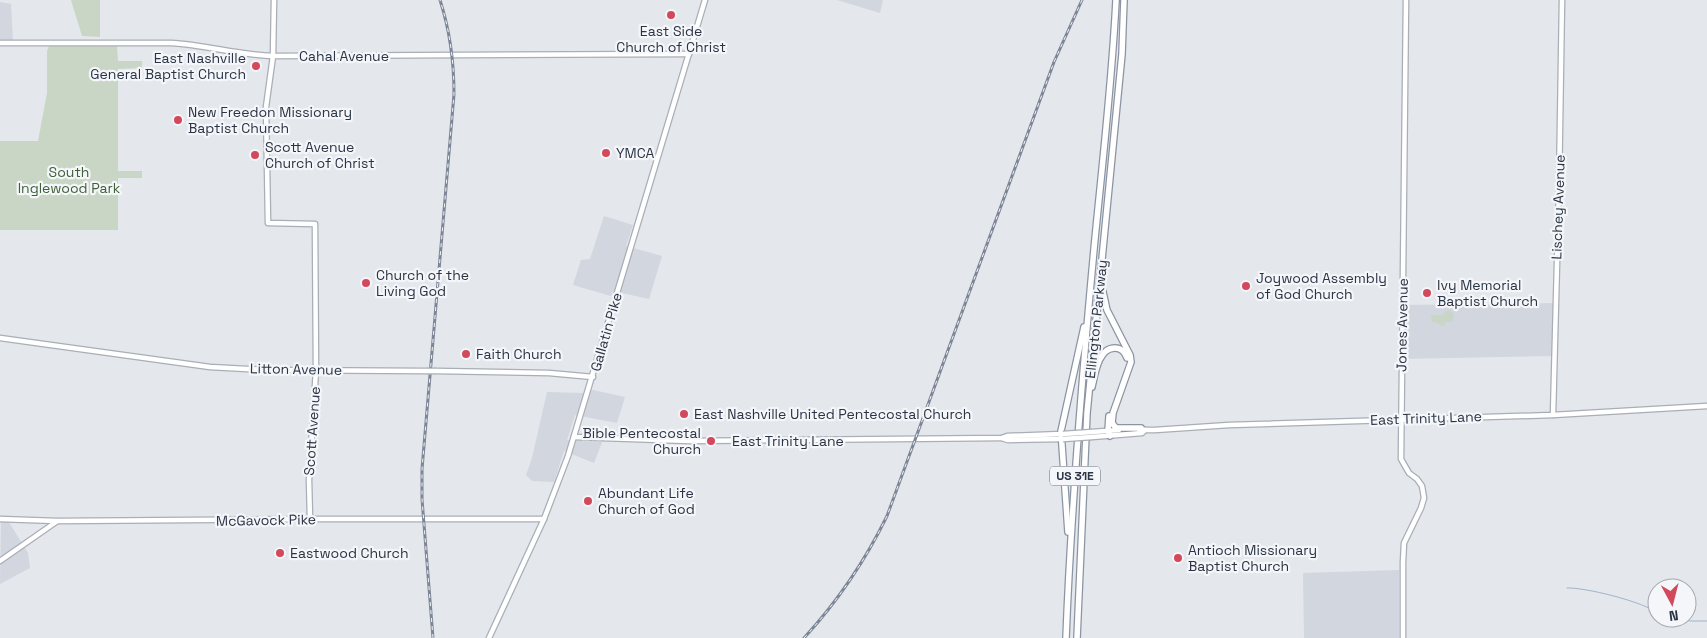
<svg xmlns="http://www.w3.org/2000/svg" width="1707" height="638" font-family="'Space Grotesk',sans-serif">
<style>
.built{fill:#d2d6de}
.green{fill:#c9d6c5}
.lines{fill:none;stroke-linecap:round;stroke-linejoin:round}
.stream{stroke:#9fb4cc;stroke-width:1}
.secondary-casing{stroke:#a9aeb7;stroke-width:7}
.highway-casing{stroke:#8b94a3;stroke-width:8}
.secondary{stroke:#fff;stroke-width:4.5}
.highway{stroke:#fff;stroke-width:5.5}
.rail-casing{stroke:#7d8696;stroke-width:3}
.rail{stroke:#f4f6f9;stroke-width:1;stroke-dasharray:4;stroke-linecap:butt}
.secondary-bridge-casing{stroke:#a9aeb7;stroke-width:7;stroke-linecap:butt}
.secondary-bridge{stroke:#fff;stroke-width:4.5}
.poi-dot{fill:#d1495b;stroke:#f4f6f9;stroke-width:2}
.labels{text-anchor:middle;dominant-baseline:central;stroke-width:4.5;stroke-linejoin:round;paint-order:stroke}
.shield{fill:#f4f6f9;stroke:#676e7b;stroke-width:1}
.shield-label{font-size:12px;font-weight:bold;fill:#2b3445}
.poi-label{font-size:14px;fill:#2b3445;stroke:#f4f6f9;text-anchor:start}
.street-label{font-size:14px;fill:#2b3445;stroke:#f4f6f9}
.park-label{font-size:14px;fill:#3f6138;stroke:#f4f6f9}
</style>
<rect width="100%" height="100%" fill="#e4e7ec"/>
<!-- built -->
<g class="built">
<path d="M837 0H883L880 13Z"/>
<path d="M0 2 11 4 13 43H0Z"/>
<path d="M604 216 633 225 626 246 662 256 649 299 613 291 611 296 573 285 581 260 590 259Z"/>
<path d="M1555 303 1554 356 1402 359 1403 305Z"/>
<path d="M593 390 625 397 617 423 575 415 567 440 602 442 594 463 564 451 554 482 532 481 526 475 532 458 547 392 583 393Z"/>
<path d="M1 519H7L28 553 30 568 0 584Z"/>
<path d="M1399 570V638H1304L1303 573Z"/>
</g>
<!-- green -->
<g class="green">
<path d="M71 0H100V37L82 36Z"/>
<path d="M49 46H117L118 61H142V68L118 69V171H142V178H118V230H0V141H38L47 93V51Z"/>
<path d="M1448 310 1452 312 1454 315 1452 322H1445V325L1442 326 1435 322H1432L1431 315H1442Z"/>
</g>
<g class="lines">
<!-- stream -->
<g class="stream">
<path d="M1567 588C1584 587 1645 602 1657 613"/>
<path d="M1665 618 1691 621H1707"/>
</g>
<!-- secondary casing -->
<g class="secondary-casing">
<g id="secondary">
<path d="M274 0 273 56 266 107 268 223 315 224 316 370 309 480 310 519"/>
<path d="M0 43H171C206 45 239 55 273 56L689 54"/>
<path d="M0 338 210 367 266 370 426 371"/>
<path d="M436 371 549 373 593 377"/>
<path d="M1553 415 1559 187 1562 0"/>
<path d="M1139 429 1145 430H1155L1229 425 1553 415 1707 406"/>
<path d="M1092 432 1119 430"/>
<path d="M574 437 689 441 1002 438 1007 436 1062 434"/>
<path d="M1092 437 1142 433 1145 430"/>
<path d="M1002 438 1008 440 1063 439"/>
<path d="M0 519 57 521 310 519H544"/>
<path d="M0 561 56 522"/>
<path d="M489 638 544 519 568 456 705 0"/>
<path d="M1403 638V562L1404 543 1421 508 1424 498 1422 486 1417 479 1409 473 1401 459 1406 0"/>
</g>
</g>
<!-- highway casing -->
<g class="highway-casing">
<g id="highway">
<path d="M1101 283 1107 310 1130 355 1131 362 1113 413 1112 423 1116 428H1141"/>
<path d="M1092 387C1095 374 1098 348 1115 348 1122 348 1125 352 1127 358"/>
<path d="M1109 416 1108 431 1110 436"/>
<path d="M1068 532 1061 431 1084 327"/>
<path d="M1066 638C1071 508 1082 378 1094 249 1102 166 1112 83 1116 0"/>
<path d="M1077 638 1087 413 1122 54 1124 0"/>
</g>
</g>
<!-- secondary -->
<use href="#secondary" class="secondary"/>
<!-- highway -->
<use href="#highway" class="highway"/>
<!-- rail casing -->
<g class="rail-casing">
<g id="rail">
<path d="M433 638 422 499V469L454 94C454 62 450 31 440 0"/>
<path d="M804 638C838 601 865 561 887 516L1054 62 1082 0"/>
</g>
</g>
<!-- rail -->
<use href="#rail" class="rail"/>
<!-- secondary-bridge casing -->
<g class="secondary-bridge-casing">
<g id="secondary-bridge">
<path d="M426 371H436"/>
<path d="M1063 434 1092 432"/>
<path d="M1063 439 1092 437"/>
</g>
</g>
<!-- secondary-bridge -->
<use href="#secondary-bridge" class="secondary-bridge"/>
</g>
<!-- markers -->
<g class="poi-dot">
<circle cx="671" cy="15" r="5"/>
<circle cx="256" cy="66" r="5"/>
<circle cx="178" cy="120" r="5"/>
<circle cx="606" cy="153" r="5"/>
<circle cx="255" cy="155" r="5"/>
<circle cx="366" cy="283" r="5"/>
<circle cx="1246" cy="286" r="5"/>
<circle cx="1427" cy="293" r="5"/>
<circle cx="466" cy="354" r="5"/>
<circle cx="684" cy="414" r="5"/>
<circle cx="711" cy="441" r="5"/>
<circle cx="588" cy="501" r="5"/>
<circle cx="280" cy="553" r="5"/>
<circle cx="1178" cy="558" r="5"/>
</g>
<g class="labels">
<!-- shield labels -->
<rect class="shield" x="1050" y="466.5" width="50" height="19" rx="4"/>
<g class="shield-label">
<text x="1075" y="476">US 31E</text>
</g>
<!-- poi labels -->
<g class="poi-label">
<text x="671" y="31" text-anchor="middle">East Side<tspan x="671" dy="16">Church of Christ</tspan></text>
<text x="246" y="58" text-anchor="end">East Nashville<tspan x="246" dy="16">General Baptist Church</tspan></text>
<text x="188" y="112">New Freedon Missionary<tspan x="188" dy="16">Baptist Church</tspan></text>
<text x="265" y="147">Scott Avenue<tspan x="265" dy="16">Church of Christ</tspan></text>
<text x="616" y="153">YMCA</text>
<text x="376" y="275">Church of the<tspan x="376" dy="16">Living God</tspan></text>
<text x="1256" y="278">Joywood Assembly<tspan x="1256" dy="16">of God Church</tspan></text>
<text x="1437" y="285">Ivy Memorial<tspan x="1437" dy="16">Baptist Church</tspan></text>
<text x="476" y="354">Faith Church</text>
<text x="694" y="414">East Nashville United Pentecostal Church</text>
<text x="701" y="433" text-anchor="end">Bible Pentecostal<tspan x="701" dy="16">Church</tspan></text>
<text x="598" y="493">Abundant Life<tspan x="598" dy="16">Church of God</tspan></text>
<text x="1188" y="550">Antioch Missionary<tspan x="1188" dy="16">Baptist Church</tspan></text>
<text x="290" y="553">Eastwood Church</text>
</g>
<!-- street labels -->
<g class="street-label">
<text x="344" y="56">Cahal Avenue</text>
<text transform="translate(1558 207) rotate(-88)">Lischey Avenue</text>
<text transform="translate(1096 319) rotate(-84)">Ellington Parkway</text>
<text transform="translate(1402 325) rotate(-89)">Jones Avenue</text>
<text transform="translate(606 332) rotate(-74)">Gallatin Pike</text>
<text transform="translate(296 369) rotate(1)">Litton Avenue</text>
<text transform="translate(1426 418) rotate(-2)">East Trinity Lane</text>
<text transform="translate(312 431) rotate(-86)">Scott Avenue</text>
<text x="788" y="441">East Trinity Lane</text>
<text transform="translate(266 520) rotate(-1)">McGavock Pike</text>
</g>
<!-- park labels -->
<g class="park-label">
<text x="69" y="172">South<tspan x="69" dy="16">Inglewood Park</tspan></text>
</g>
</g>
<!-- north arrow -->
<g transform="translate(1672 603) rotate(173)"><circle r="24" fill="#f4f6f9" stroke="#a4a8b1"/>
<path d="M0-4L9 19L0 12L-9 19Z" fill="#d1495b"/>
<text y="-8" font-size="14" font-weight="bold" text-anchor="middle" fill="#2b3445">N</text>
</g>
</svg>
